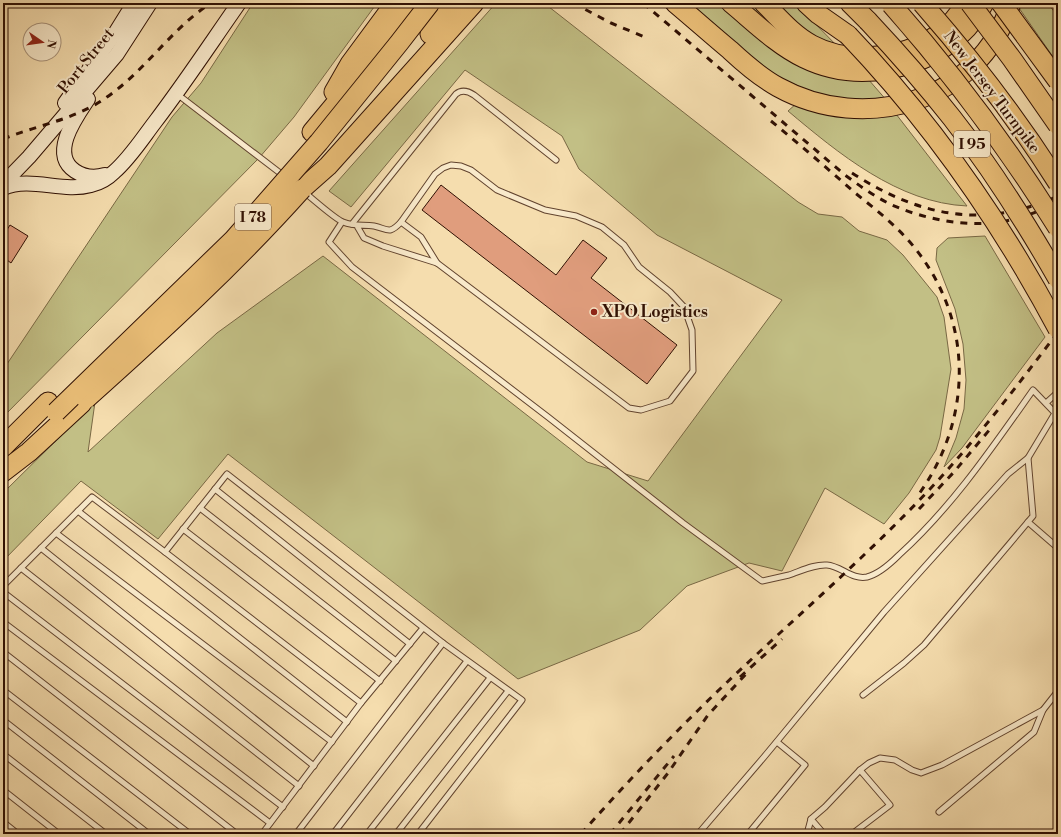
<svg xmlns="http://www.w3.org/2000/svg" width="1061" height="837" font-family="'Libre Bodoni',serif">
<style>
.green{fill:#c2bf85;stroke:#796844}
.building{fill:#e09d7d;stroke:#301003}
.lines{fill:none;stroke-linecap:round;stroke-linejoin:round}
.lane-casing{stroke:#61432e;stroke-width:7}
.secondary-casing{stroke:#301003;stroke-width:16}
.highway-casing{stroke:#301003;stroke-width:21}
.lane{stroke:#f8e9ca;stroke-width:5}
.secondary{stroke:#f8e9ca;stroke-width:14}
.highway{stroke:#eabe77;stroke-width:19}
.rail{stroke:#301003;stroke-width:3;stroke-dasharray:7 7;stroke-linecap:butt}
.highway-bridge-casing{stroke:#301003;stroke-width:21;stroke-linecap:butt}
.highway-bridge{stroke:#eabe77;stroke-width:19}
.poi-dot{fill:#8f2418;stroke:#f8e9ca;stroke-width:1.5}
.labels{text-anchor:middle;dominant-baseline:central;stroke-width:4;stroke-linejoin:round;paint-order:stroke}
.shield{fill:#f8e9ca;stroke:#6c513f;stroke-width:1}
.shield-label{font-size:15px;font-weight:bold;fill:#301003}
.street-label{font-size:16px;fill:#301003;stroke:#f8e9ca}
.poi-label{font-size:16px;font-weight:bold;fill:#301003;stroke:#f8e9ca;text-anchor:start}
</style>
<rect width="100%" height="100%" fill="#f5ddae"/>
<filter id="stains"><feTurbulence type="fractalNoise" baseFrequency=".005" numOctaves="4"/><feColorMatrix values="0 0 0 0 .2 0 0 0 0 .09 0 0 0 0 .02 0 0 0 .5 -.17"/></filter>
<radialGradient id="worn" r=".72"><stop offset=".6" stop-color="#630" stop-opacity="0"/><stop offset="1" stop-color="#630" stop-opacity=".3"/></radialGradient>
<!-- green -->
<g class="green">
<path d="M253 3H377L294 117 259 158 3 417V370L172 117 201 83Z"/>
<path d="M496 3H544L798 202 818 214 842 217 859 231 887 240 903 255 937 297 944 317 951 369 940 437 936 450 909 493 884 524 825 488 782 571 749 563 687 586 640 630 518 679 228 454 158 539 81 481 3 561V493L95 402 88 452 217 333 323 256 587 462 648 481 782 300 657 235 579 169 562 136 465 70 351 207 329 191Z"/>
<path d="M686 3H719L779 52 868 79 888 102 822 97 770 73Z"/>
<path d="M742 3H751L776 28V33Z"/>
<path d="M772 3H795L841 50 812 39Z"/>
<path d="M1019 3H1047L1058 16V64L1019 8Z"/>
<path d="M797 103 896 114 967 206C898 203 838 153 788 111Z"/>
<path d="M985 236 1045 337 962 448 944 467 956 438 964 409 966 380 963 344 955 309 936 260 937 248 948 238Z"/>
</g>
<!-- building -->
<g class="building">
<path d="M441 185 556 275 583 240 607 258 591 278 677 345 647 384 422 210Z"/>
<path d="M10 225 28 236 11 263 3 257V236Z"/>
</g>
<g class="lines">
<!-- lane casing -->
<g class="lane-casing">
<g id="lane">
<path d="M177 94 284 176"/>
<path d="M304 192C313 199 335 219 343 222 355 227 364 224 374 226 388 229 389 235 401 222L435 174 443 168 451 165 461 166 471 170 497 190 545 210 576 216 602 227 624 245 639 267 670 292 684 307 692 330 693 371 670 401 641 410 629 408 437 263 383 246 364 238 357 226"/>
<path d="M342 222 329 242 352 267 548 417 683 523 762 581C771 579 780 577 789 575 801 571 814 564 827 565 841 566 852 580 867 577 879 574 891 563 899 555 952 507 992 448 1033 390L1055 413 1028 458 1033 516 924 645 904 663 863 695"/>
<path d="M401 222 421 237 437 263"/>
<path d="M352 224 456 94C462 89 468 91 474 95L556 160"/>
<path d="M3 277 4 278"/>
<path d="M1046 403 1058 392"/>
<path d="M215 489 410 644"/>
<path d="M200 508 396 661"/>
<path d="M78 511 347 722"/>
<path d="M1028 522 1058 548"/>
<path d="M183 529 380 681"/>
<path d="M56 533 332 742"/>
<path d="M41 548 314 766"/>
<path d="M21 568 299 786"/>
<path d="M3 586 92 497 165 552"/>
<path d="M3 592 283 807"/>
<path d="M3 622 270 823"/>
<path d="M423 628 361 703 165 552 227 474 443 643"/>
<path d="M3 652 237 834"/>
<path d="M3 690 190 834"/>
<path d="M3 720 149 834"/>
<path d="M3 754 106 834"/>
<path d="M3 790 59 834"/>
<path d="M939 812 1034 732 1043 710"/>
<path d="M3 822 18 834"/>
<path d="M262 834 361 703"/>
<path d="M296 834 443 643 522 700 418 834"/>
<path d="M333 834 467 661"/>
<path d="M367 834 490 678"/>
<path d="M396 834 508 691"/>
<path d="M698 834 764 757 884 612 1008 474 1028 458"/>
<path d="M748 834 805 765 777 742"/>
<path d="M807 834 811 819"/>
<path d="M824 834 811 819 825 807 860 770 869 763 880 758 895 760 912 770 921 773 942 765 1043 710 1058 691"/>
<path d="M852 834 890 805 860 770"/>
<path d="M1057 834 1058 832"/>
</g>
</g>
<!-- secondary casing -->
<g class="secondary-casing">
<g id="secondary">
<path d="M88 99C76 117 49 154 75 171 84 177 95 178 105 175"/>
<path d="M65 103 116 32 134 3"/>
<path d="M3 184 29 157 117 54 150 3"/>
<path d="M3 188C31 176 62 193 91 185 99 183 108 178 114 172 130 158 142 139 155 122 184 84 211 43 239 3"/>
</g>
</g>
<!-- highway casing -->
<g class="highway-casing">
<g id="highway">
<path d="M675 3C694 19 712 35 730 50 745 64 760 77 778 87 865 135 980 102 1011 3"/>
<path d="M731 3C754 22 777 45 804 58 855 83 922 72 963 32 972 24 978 13 984 3"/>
<path d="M764 3C779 18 793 35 812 45 851 66 912 58 945 29 953 22 960 12 966 3"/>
<path d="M806 3 818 14 848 35"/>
<path d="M850 3 868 21"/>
<path d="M430 34 455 3"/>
<path d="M334 92 350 64 395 3"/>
<path d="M312 132 366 67 414 3"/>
<path d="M302 189 328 166 474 3"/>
<path d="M3 447 48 402"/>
<path d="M3 472 29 452 82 403"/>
</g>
</g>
<!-- lane -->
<use href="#lane" class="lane"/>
<!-- secondary -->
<use href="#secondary" class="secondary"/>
<!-- highway -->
<use href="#highway" class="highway"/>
<!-- rail -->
<g class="rail">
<path d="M573 3 611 23 647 38"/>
<path d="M643 3 845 175C860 186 875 197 892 205 924 219 964 227 1000 222 1020 219 1039 211 1058 203"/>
<path d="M771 121C799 144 827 168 854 192 875 209 897 226 914 247 974 321 973 418 919 494"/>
<path d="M3 139C38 125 77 119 107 97 146 70 171 29 211 3"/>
<path d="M852 173C919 216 983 230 1058 196"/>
<path d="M919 509 954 472 991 428"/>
<path d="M740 677 782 639"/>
<path d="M581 834C625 784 672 735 721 688 790 622 864 559 930 489 976 440 1017 386 1058 332"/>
<path d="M610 834 674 756"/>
<path d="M620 834 668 773 708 715 746 674"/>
</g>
<!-- highway-bridge casing -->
<g class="highway-bridge-casing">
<g id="highway-bridge">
<path d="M922 3C972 60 1018 120 1058 183"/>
<path d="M970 3 1012 59 1058 125"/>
<path d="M1001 3 1058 81"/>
<path d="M891 4C953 74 1008 148 1058 228"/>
<path d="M868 21C898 53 926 85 952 118 992 169 1026 223 1058 279"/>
<path d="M848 35C932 123 1001 222 1058 329"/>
<path d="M86 399C161 332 235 264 302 189"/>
<path d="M56 412 234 239 319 142 399 43 430 3"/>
</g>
</g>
<!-- highway-bridge -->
<use href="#highway-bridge" class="highway-bridge"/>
</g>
<!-- markers -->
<circle class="poi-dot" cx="594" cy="312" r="4"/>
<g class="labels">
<!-- shield labels -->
<g class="shield">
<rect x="954" y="131" width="36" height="26" rx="3"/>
<rect x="235" y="204" width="36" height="26" rx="3"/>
</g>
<g class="shield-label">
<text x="972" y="144">I 95</text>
<text x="253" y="217">I 78</text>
</g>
<!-- street labels -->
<g class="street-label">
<text transform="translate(86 61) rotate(-51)">Port Street</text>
<text transform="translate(992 92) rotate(53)">New Jersey Turnpike</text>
</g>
<!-- poi labels -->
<g class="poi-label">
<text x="602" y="312">XPO Logistics</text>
</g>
</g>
<!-- margin -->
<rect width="1061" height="837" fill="none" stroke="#f5ddae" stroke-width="16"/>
<rect x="4" y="4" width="1053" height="829" fill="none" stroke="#301003" stroke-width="2"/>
<rect x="8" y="8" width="1045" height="821" fill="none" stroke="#301003"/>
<!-- north arrow -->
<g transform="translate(42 42) rotate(103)"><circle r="19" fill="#f8e9ca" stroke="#a8927a"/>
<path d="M0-3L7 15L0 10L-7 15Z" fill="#8f2418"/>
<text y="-6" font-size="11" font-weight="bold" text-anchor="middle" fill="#301003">N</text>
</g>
<rect width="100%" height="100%" filter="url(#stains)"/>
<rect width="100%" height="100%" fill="url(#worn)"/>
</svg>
